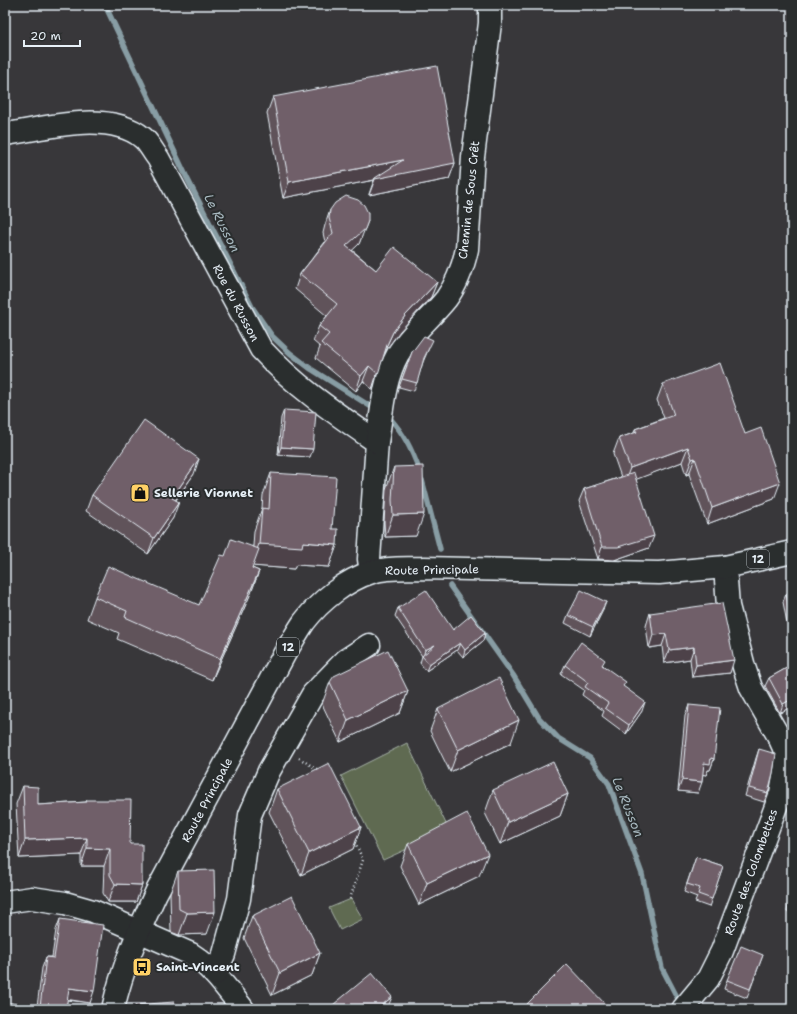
<svg xmlns="http://www.w3.org/2000/svg" width="797" height="1014" font-family="'Shantell Sans',sans-serif">
<style>
.green{fill:#5e6a51;stroke:#a3aea4}
.lines{fill:none;stroke-linecap:round;stroke-linejoin:round}
.stream{stroke:#889da4;stroke-width:5.5}
.minor-casing{stroke:#e8f1f8;stroke-width:25}
.major-casing{stroke:#e8f1f8;stroke-width:25}
.path{stroke:#e8f1f8;stroke-width:2.5;stroke-dasharray:1 3;stroke-linecap:butt}
.minor{stroke:#2a2d2e;stroke-width:22}
.major{stroke:#2a2d2e;stroke-width:22}
.wall{fill:#60525a;stroke:#e8f1f8}
.shaded-wall{fill:#4e424a;stroke:#e8f1f8}
.building{fill:#705f69;stroke:#e8f1f8}
.labels{text-anchor:middle;dominant-baseline:central;stroke-width:4;stroke-linejoin:round;paint-order:stroke}
.shield{fill:#2a2d2e;stroke:#afb6bb;stroke-width:1}
.shield-label{font-size:11px;font-weight:bold;fill:#e8f1f8}
.street-label{font-size:12px;fill:#e8f1f8;stroke:#2a2d2e}
.poi-label{font-size:12px;font-weight:bold;fill:#e8f1f8;stroke:#2a2d2e;text-anchor:start}
.water-label{font-size:13px;font-style:italic;fill:#a8b9c0;stroke:#2a2d2e}
</style>
<rect width="100%" height="100%" fill="#38373a"/>
<filter id="ink" filterUnits="userSpaceOnUse"><feTurbulence type="fractalNoise" baseFrequency=".025" numOctaves="2"/><feDisplacementMap in="SourceGraphic" scale="8" xChannelSelector="R" yChannelSelector="G"/><feConvolveMatrix kernelMatrix="1 2 1 2 8 2 1 2 1" color-interpolation-filters="sRGB"/></filter>
<g filter="url(#ink)">
<!-- green -->
<g class="green">
<path d="M407 743 449 830 383 860 341 776Z"/>
<path d="M351 899 363 919 340 930 329 908Z"/>
</g>
<g class="lines">
<!-- stream -->
<g class="stream">
<path d="M105 5 187 178 252 307 272 336 290 353 311 369 373 408"/>
<path d="M388 416C405 435 411 448 420 472"/>
<path d="M422 480 440 549"/>
<path d="M450 586 513 675 539 718 558 738 590 758 609 784 642 874 662 968 677 997 682 1002"/>
</g>
<!-- minor casing -->
<g class="minor-casing">
<g id="minor">
<path d="M5 134C45 129 108 109 143 138 149 143 153 152 158 158L261 349C296 387 335 413 377 442L369 559 371 572"/>
<path d="M377 442C382 413 383 381 398 354 411 333 431 318 446 299 457 284 463 267 467 249L473 157 490 23V5"/>
<path d="M5 902 32 898 65 903 93 911 191 954C213 968 227 989 243 1009"/>
<path d="M215 974 224 954 239 899 250 815 269 771 313 694 346 660 369 645"/>
<path d="M683 1009 708 979 722 951 781 793 786 765 784 748 779 737 751 688 744 667 728 606 725 567"/>
</g>
</g>
<!-- major casing -->
<g class="major-casing">
<path id="major" d="M113 1009C122 968 139 930 156 893L286 651C292 642 297 632 304 622 320 601 346 580 372 572 389 567 407 569 424 568L659 573 725 567 792 552"/>
</g>
<!-- path -->
<g class="path">
<path d="M299 758 320 771"/>
<path d="M350 899 363 860 354 840"/>
</g>
<!-- minor -->
<use href="#minor" class="minor"/>
<!-- major -->
<use href="#major" class="major"/>
</g>
<!-- wall -->
<g class="wall">
<path d="M273 97 455 163 449 179 369 195V194L374 180 283 198 267 113Z"/>
<path d="M330 210 362 236 359 244 352 250 376 270 437 282 431 297 400 331 388 347 383 356 372 389 363 381 356 391 316 358 320 347 313 341 319 326 327 316 295 289 300 274 325 242 323 233 325 225Z"/>
<path d="M429 348 423 362 414 391 399 387 412 352Z"/>
<path d="M663 384 745 434 774 499 707 524 689 474 686 475 682 462 636 479 649 548 614 560 598 559 579 501 584 489 621 477 613 454 619 438 634 433 635 429 664 418 657 400Z"/>
<path d="M284 410 310 457 278 455 281 418Z"/>
<path d="M394 467 416 536 385 537 384 522 386 489Z"/>
<path d="M271 473 332 529 337 545 329 567 296 565 294 569 253 566 252 568 259 571 251 593 212 680 117 639 119 633 87 619 95 597 199 605 225 556 253 546 254 531 262 508 263 495Z"/>
<path d="M194 474 176 500 173 518 148 554 86 511 92 495Z"/>
<path d="M792 593V644H791L783 602 786 594Z"/>
<path d="M398 608 453 630 485 633 483 641 463 657 457 650 426 671 420 663 422 656 395 616Z"/>
<path d="M603 610 590 636 565 623 568 615Z"/>
<path d="M650 613 730 673 692 677 690 659 664 663 662 646 649 648 646 626Z"/>
<path d="M565 665H603L624 687 642 711 626 734 602 716 604 711 582 695 584 690 561 674Z"/>
<path d="M792 665V706L780 713 765 686 769 678Z"/>
<path d="M330 682 408 691 400 713 340 742 322 704Z"/>
<path d="M689 705 714 759 710 770H708L706 775 703 774 698 793 678 791 685 716Z"/>
<path d="M438 709 511 743 450 772 430 731Z"/>
<path d="M759 749 768 793 764 802 745 796 756 758Z"/>
<path d="M23 786 38 805 86 802 87 800 130 844 142 885 136 902H108L103 893 104 866H81V855L19 858 16 804Z"/>
<path d="M277 789 361 827 353 849 301 875 269 812Z"/>
<path d="M493 790 568 794 560 816 500 844 485 813Z"/>
<path d="M408 844 479 876 419 905 400 866Z"/>
<path d="M696 857 723 866 709 907 695 902 697 897 684 892Z"/>
<path d="M178 871 207 934 179 935 171 932 170 893Z"/>
<path d="M792 880V913L787 912Z"/>
<path d="M252 916 320 953 312 975 272 995 244 938Z"/>
<path d="M60 919 90 1003 67 1000 66 1009H8L10 1003 37 1007 42 968 46 957H52L56 930Z"/>
<path d="M763 955 747 998 724 989 727 980Z"/>
</g>
<!-- shaded-wall -->
<g class="shaded-wall">
<path d="M403 160 455 163 449 179 369 195 375 179V178L374 180 283 198 289 182Z"/>
<path d="M368 221 359 244 341 261 346 246Z"/>
<path d="M437 282 431 297 400 331 388 347 381 360 387 345 393 332 405 316Z"/>
<path d="M369 366 363 381 356 391 361 376Z"/>
<path d="M281 447 313 449 310 457 278 455Z"/>
<path d="M688 447 682 462 624 484 630 468Z"/>
<path d="M695 458 689 474 686 475 692 459Z"/>
<path d="M199 459 194 474 166 513 172 498Z"/>
<path d="M780 483 774 499 707 524 712 508Z"/>
<path d="M179 502 173 518 148 554 154 538Z"/>
<path d="M424 514 416 536 385 537 393 515Z"/>
<path d="M654 536 649 548 614 560 598 559 602 547Z"/>
<path d="M303 542 337 545 329 567 296 565 294 569 251 566 259 544Z"/>
<path d="M259 571 251 593 212 680 220 659Z"/>
<path d="M606 602 603 610 590 636 593 627Z"/>
<path d="M485 633 483 641 463 657 465 650Z"/>
<path d="M666 634 662 646 649 648 653 635Z"/>
<path d="M460 643 457 650 426 671 429 664Z"/>
<path d="M435 645 423 657 425 650Z"/>
<path d="M694 647 690 659 664 663 669 650Z"/>
<path d="M734 660 730 673 692 677 696 665Z"/>
<path d="M408 691 400 713 340 742 348 720Z"/>
<path d="M792 699V706L780 713 783 704Z"/>
<path d="M645 702 642 711 626 734 629 725Z"/>
<path d="M519 720 511 743 450 772 458 750Z"/>
<path d="M711 758 714 759 710 770H708L706 775 700 774 704 763Z"/>
<path d="M682 780 702 782 698 793 678 791Z"/>
<path d="M568 794 560 816 500 844 508 822Z"/>
<path d="M361 827 353 849 301 875 309 853Z"/>
<path d="M87 838 81 855 19 858 25 840Z"/>
<path d="M87 848 110 849 104 866H81Z"/>
<path d="M488 854 479 876 419 905 427 883Z"/>
<path d="M115 884 142 885 136 902H108Z"/>
<path d="M215 912 207 934 179 935 187 913Z"/>
<path d="M320 953 312 975 272 995 280 973Z"/>
<path d="M69 988 94 991 90 1003 65 999Z"/>
<path d="M392 997 387 1009H377Z"/>
</g>
<!-- building -->
<g class="building">
<path d="M437 66 455 163 375 179V178L403 160 289 182 273 97Z"/>
<path d="M346 196 358 200 364 205 368 213V221L365 229 346 246 376 270 394 247 437 282 405 316 393 332 387 345 378 374 369 366 361 376 321 343 329 334 319 326 337 304 300 274 333 233 329 218 330 210 335 203Z"/>
<path d="M424 336 433 340 424 358 417 383 402 379 412 352Z"/>
<path d="M720 363 745 434 761 428 780 483 712 508 695 458 692 459 688 447 630 468 619 438 637 432 635 429 674 415 663 384Z"/>
<path d="M284 410 316 412 313 449 281 447Z"/>
<path d="M144 420 199 459 172 498 179 502 154 538 92 495Z"/>
<path d="M423 466 424 514 393 515 392 500 394 467Z"/>
<path d="M271 473 336 477 332 529H338L337 545 303 542 302 547 259 544 262 508 269 509Z"/>
<path d="M634 473 654 536 618 547H602L584 489Z"/>
<path d="M231 539 259 549 252 568 259 571 220 659 125 617 127 611 95 597 108 566 199 605 221 555 225 556Z"/>
<path d="M426 590 453 630 471 615 485 633 465 650 460 643 429 664 422 656 435 645 425 650 398 608Z"/>
<path d="M581 590 606 602 593 627 568 615Z"/>
<path d="M792 593V625L786 594Z"/>
<path d="M722 603 734 660 696 665 694 647 669 650 666 634 653 635 650 613Z"/>
<path d="M581 642 605 660 602 665 626 682 623 686 645 702 629 725 605 708 608 703 585 687 588 682 565 665Z"/>
<path d="M388 650 408 691 348 720 330 682 334 676Z"/>
<path d="M792 665V699L783 704 769 678Z"/>
<path d="M499 678 519 720 458 750 438 709Z"/>
<path d="M689 705 720 708 714 759 711 758 710 764 704 763 702 782 682 780Z"/>
<path d="M759 749 776 754 773 773 768 793 749 788Z"/>
<path d="M553 762 568 794 508 822 493 790Z"/>
<path d="M329 763 361 827 309 853 277 789Z"/>
<path d="M23 786 38 787V805L87 802V800H131L130 844H142V885L115 884 110 875V849L87 848V838L25 840Z"/>
<path d="M467 813 488 854 427 883 408 844Z"/>
<path d="M696 857 723 866 712 899 698 894 700 888 687 884Z"/>
<path d="M214 870 215 912 187 913 179 909 178 871Z"/>
<path d="M792 890V904H790Z"/>
<path d="M292 896 320 953 280 973 252 916Z"/>
<path d="M60 919 103 925 94 991 69 988 66 1009H9L10 1003 40 1007 46 957 54 958Z"/>
<path d="M741 946 763 955 750 989 727 980Z"/>
<path d="M567 964 606 1005 603 1009H522Z"/>
<path d="M372 973 392 997 377 1009H328Z"/>
<path d="M174 1002 175 1009H136L135 1005Z"/>
<path d="M623 1006 624 1009H619Z"/>
</g>
</g>
<!-- icons -->
<defs>
<g id="shop-square" transform="scale(1)"><rect x="-9" y="-9" width="18" height="18" rx="4" fill="#ffd166" stroke="#2a2d2e"/><path d="M-5-2.5h2.3a2.7 3.5 0 0 1 5.4 0H5L5.5 6h-11ZM-1.5-2.5h3a1.5 2.3 0 0 0-3 0Z" fill="#111"/></g>
<g id="bus-square" transform="scale(1)"><rect x="-9" y="-9" width="18" height="18" rx="4" fill="#ffd166" stroke="#2a2d2e"/><path d="M-5-6H5V4H4V6H2V4H-2V6H-4V4H-5ZM-3.5-4V0h7V-4ZM-3.5 1.2v1.5H-2V1.2ZM2 1.2v1.5H3.5V1.2Z" fill="#111"/></g>
</defs>
<g fill-rule="evenodd">
<use href="#shop-square" x="140" y="493"/>
<use href="#bus-square" x="142" y="967"/>
</g>
<g class="labels">
<!-- shield labels -->
<g class="shield">
<rect x="747" y="550" width="22" height="18" rx="3"/>
<rect x="277" y="638" width="22" height="18" rx="3"/>
</g>
<g class="shield-label">
<text x="758" y="559">12</text>
<text x="288" y="647">12</text>
</g>
<!-- street labels -->
<g class="street-label">
<text transform="translate(469 200) rotate(-84)">Chemin de Sous Crêt</text>
<text transform="translate(236 303) rotate(62)">Rue du Russon</text>
<text transform="translate(432 570) rotate(-1)">Route Principale</text>
<text transform="translate(207 800) rotate(-62)">Route Principale</text>
<text transform="translate(751 872) rotate(-70)">Route des Colombettes</text>
</g>
<!-- poi labels -->
<g class="poi-label">
<text x="154" y="493">Sellerie Vionnet</text>
<text x="156" y="967">Saint-Vincent</text>
</g>
<!-- water labels -->
<g class="water-label">
<text transform="translate(222 223) rotate(63)">Le Russon</text>
<text transform="translate(628 807) rotate(68)">Le Russon</text>
</g>
</g>
<!-- margin -->
<rect width="797" height="1014" fill="none" stroke="#2a2d2e" stroke-width="20"/>
<rect x="10" y="10" width="777" height="994" fill="none" stroke="#e8f1f8" stroke-width="1.5" filter="url(#ink)"/>
<!-- scale -->
<path d="M24 40v6h56v-6" fill="none" stroke="#e8f1f8" stroke-width="2"/>
<text x="30" y="40" font-size="12" fill="#e8f1f8" stroke="#2a2d2e" stroke-width="3" paint-order="stroke">20 m</text>
</svg>
